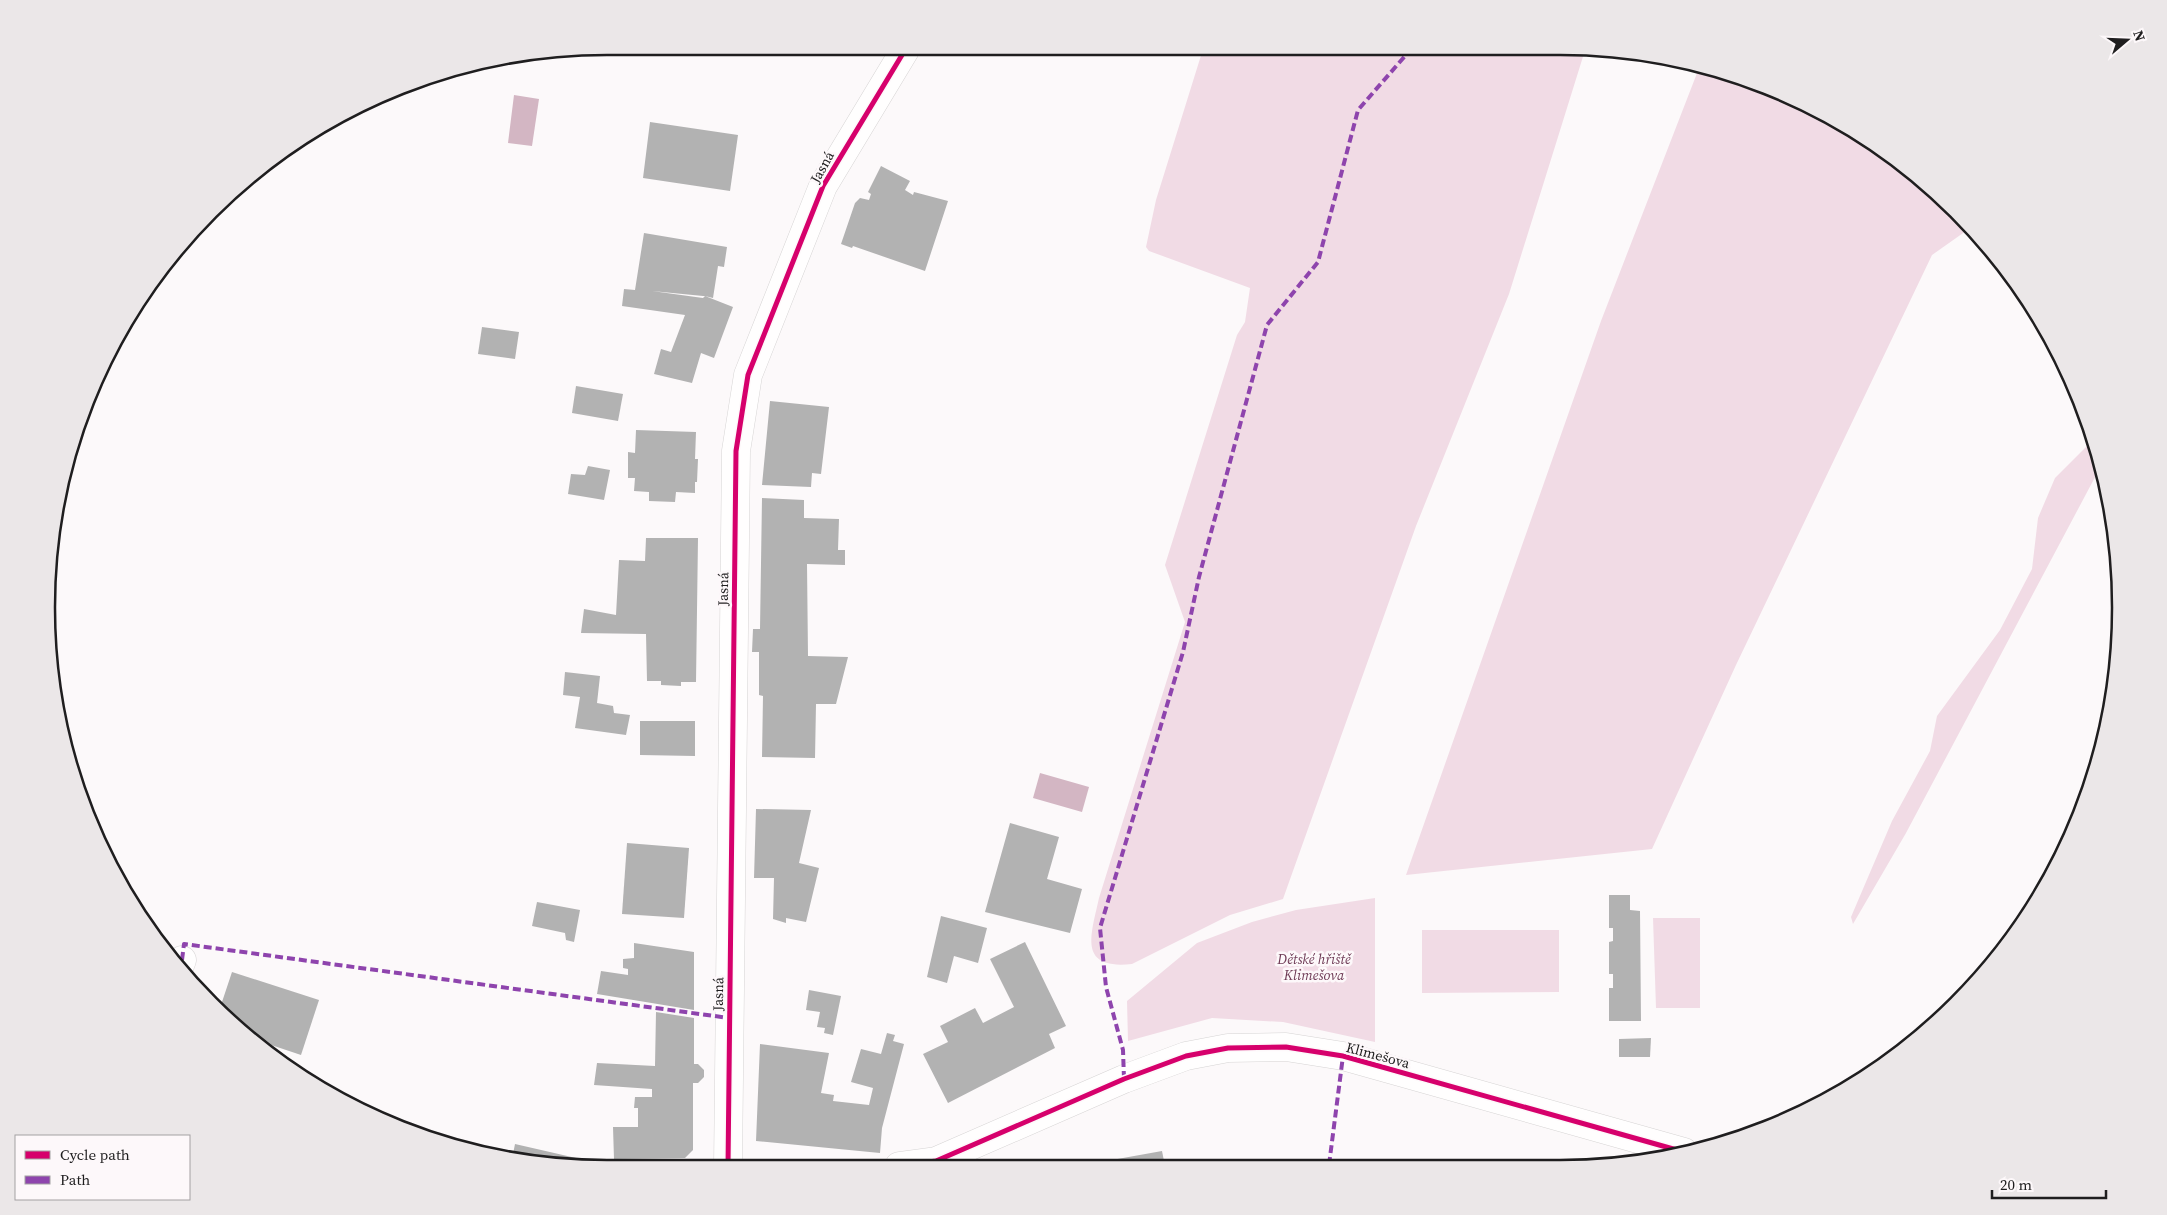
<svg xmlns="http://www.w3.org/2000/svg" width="2167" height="1215" font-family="'Source Serif 4',serif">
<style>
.green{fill:#f1dbe5}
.water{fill:#d3b6c3}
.building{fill:#b2b2b2;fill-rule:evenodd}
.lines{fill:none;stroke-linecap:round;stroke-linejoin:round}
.street-casing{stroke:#d6d4d4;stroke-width:29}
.street{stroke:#fffefe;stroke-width:28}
.quiet{stroke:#8e44ad;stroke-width:4;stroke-dasharray:8 4;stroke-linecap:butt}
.cycleway-casing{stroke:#fdf8fa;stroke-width:8}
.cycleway{stroke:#d6006c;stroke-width:5}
.labels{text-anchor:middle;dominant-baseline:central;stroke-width:5;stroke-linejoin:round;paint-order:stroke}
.street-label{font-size:14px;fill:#1f1e1f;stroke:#fdf8fa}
.park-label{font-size:14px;font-style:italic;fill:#6e3a55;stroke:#fdf8fa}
.rim{fill:none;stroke:#1f1e1f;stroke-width:2.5}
</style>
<rect width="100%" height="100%" fill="#fcf9fa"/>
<!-- green -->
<g class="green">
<path d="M1586 47 1509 294 1416 526 1283 899 1230 915 1132 964C1077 970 1091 935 1099 898L1185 622 1165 565 1237 335 1245 322 1250 288 1149 251 1146 247 1156 200 1203 49Z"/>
<path d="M1699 68 1740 76 1840 122 1930 186 1969 227 1966 231 1932 255 1736 665 1652 849 1406 875 1601 321Z"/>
<path d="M2093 440 2102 464 1906 833 1853 924 1851 917 1892 821 1930 751 1937 716 2000 630 2032 569 2038 518 2055 478Z"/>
<path d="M1375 898V1042L1283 1022 1212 1018 1128 1041 1127 1001 1197 943 1252 922 1296 910Z"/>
<path d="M1653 918H1700V1008H1656Z"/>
<path d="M1422 930H1559V992L1422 993Z"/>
</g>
<!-- water -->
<g class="water">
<path d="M514 95 539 99 532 146 508 143Z"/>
<path d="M1040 773 1089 787 1082 812 1033 798Z"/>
</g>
<!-- building -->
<g class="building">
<path d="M650 122 738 135 730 191 643 178Z"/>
<path d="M881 166 910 181 905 190 913 195 914 192 948 201 925 271 853 246 852 248 841 244 855 203 860 198 869 200 871 194 868 192Z"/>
<path d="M644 233 727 247 724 267 718 266 713 298 705 296 733 307 714 358 701 353 692 383 654 374 661 349 671 352 685 315 622 306 624 289 635 290ZM652 291 703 296H705L703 298Z"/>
<path d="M482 327 519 332 515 359 478 354Z"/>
<path d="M576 386 623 394 618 421 572 413Z"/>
<path d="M770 401 829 407 821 474 812 473 811 487 762 485Z"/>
<path d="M636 430 696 432 695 459H698L697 482H695V493L676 492 675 502 649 501V492L634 491 635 478H628V452L635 453Z"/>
<path d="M588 466 610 470 604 500 568 494 571 474 585 475Z"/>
<path d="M762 498 804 500V518L839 519 838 550H845V565L807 564 808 656 848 657 836 704H816L815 758 762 757 763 696 759 695V652H752L753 629H760Z"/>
<path d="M646 538H698L696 682H681V686L661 685V681H647L646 634 581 633 584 609 616 615 619 560 645 561Z"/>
<path d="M565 672 600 676 597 703 613 706 614 713 630 715 626 735 575 728 580 697 563 695Z"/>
<path d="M640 721H695V756L640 755Z"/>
<path d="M756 809 811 810 799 863 819 868 806 922 786 918V923L773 919 774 878H754Z"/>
<path d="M1010 823 1059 837 1047 879 1082 889 1070 933 985 912Z"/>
<path d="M627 843 689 848 684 918 622 914Z"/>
<path d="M1609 895H1630V910L1640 911 1641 1021H1609V988H1613V974H1609V942L1613 941V928H1609Z"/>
<path d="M537 902 580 910 574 942 566 940 565 933 532 926Z"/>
<path d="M941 916 987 928 978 963 954 956 947 983 927 977Z"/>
<path d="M1025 942 1066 1026 1049 1034 1055 1048 948 1103 923 1054 948 1042 940 1026 975 1008 983 1023 1014 1007 990 959Z"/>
<path d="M634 943 694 952V1010L597 994 601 971 628 975V969L623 968V959L634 958Z"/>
<path d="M232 972 319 1000 301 1055 250 1038 219 1011Z"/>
<path d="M809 990 841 996 833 1035 824 1033 825 1028 817 1027 820 1012 806 1010Z"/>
<path d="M656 1012 694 1018V1064H698L704 1070V1077L698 1083H693V1150L685 1158 614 1159 613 1127H638V1108H634L635 1097H652V1089L594 1085 597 1063 655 1066Z"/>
<path d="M887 1033 895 1035 893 1041 904 1044 882 1128 880 1153 756 1141 760 1044 829 1053 821 1093 834 1095 833 1101 869 1105 873 1088 851 1082 861 1049 881 1054Z"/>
<path d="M1651 1038 1650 1057H1619V1039Z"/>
<path d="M515 1144 576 1158 584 1168H571L500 1153 503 1151 513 1154Z"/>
<path d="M1162 1151 1165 1166H1084V1165Z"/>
</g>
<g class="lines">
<!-- street casing -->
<g class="street-casing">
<g id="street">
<path d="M179 968 182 960"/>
<path d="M899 1166 936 1161 1124 1079 1186 1056 1228 1048 1286 1047 1343 1056 1684 1152"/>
<path d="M728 1167 736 451 748 375 823 186 905 50"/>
</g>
</g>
<!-- street -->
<use href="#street" class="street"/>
<!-- quiet -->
<g class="quiet">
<path d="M182 960 184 944 729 1018"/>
<path d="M1124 1079 1123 1050 1106 987 1100 928 1183 652 1199 577 1267 325 1318 262 1358 110 1412 48"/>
<path d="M1329 1165 1343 1056"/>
</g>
<!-- cycleway casing -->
<g class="cycleway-casing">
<g id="cycleway">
<path d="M899 1166 936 1161 1124 1079 1186 1056 1228 1048 1286 1047 1343 1056 1684 1152"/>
<path d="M728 1167 736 451 748 375 823 186 905 50"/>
</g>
</g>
<!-- cycleway -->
<use href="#cycleway" class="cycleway"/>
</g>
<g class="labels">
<!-- street labels -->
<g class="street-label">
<text transform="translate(822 167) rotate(-61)">Jasná</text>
<text transform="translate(723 589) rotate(-89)">Jasná</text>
<text transform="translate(718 994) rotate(-89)">Jasná</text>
<text transform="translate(1378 1055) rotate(15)">Klimešova</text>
</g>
<!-- park labels -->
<g class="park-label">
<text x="1314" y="959">Dětské hřiště<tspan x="1314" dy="16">Klimešova</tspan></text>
</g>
</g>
<!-- crop -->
<path d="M0 0H2167V1215H0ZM607 55H1560A552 552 0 0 1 2112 607V608A552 552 0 0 1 1560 1160H607A552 552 0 0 1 55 608V607A552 552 0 0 1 607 55Z" fill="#ebe7e8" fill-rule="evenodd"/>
<path class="rim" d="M607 55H1560A552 552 0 0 1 2112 607V608A552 552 0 0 1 1560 1160H607A552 552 0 0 1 55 608V607A552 552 0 0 1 607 55Z"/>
<!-- legend -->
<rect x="15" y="1135" width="175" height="65" fill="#fdf8fa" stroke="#a4a1a2"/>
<rect x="25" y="1151" width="25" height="8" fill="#d6006c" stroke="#a4a1a2"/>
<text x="60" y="1160" font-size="15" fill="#1f1e1f">Cycle path</text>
<rect x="25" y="1176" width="25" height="8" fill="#8e44ad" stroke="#a4a1a2"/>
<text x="60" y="1185" font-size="15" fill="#1f1e1f">Path</text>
<!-- north arrow -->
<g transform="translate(2127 40) rotate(71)" stroke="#fdf8fa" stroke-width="4" paint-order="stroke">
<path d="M0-4L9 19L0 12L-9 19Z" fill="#1f1e1f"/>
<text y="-8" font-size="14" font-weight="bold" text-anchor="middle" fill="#1f1e1f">N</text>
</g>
<!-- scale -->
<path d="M1992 1190v8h114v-8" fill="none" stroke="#1f1e1f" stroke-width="2.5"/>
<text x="2000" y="1190" font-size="15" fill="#1f1e1f" stroke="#fdf8fa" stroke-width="4" paint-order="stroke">20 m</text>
</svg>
